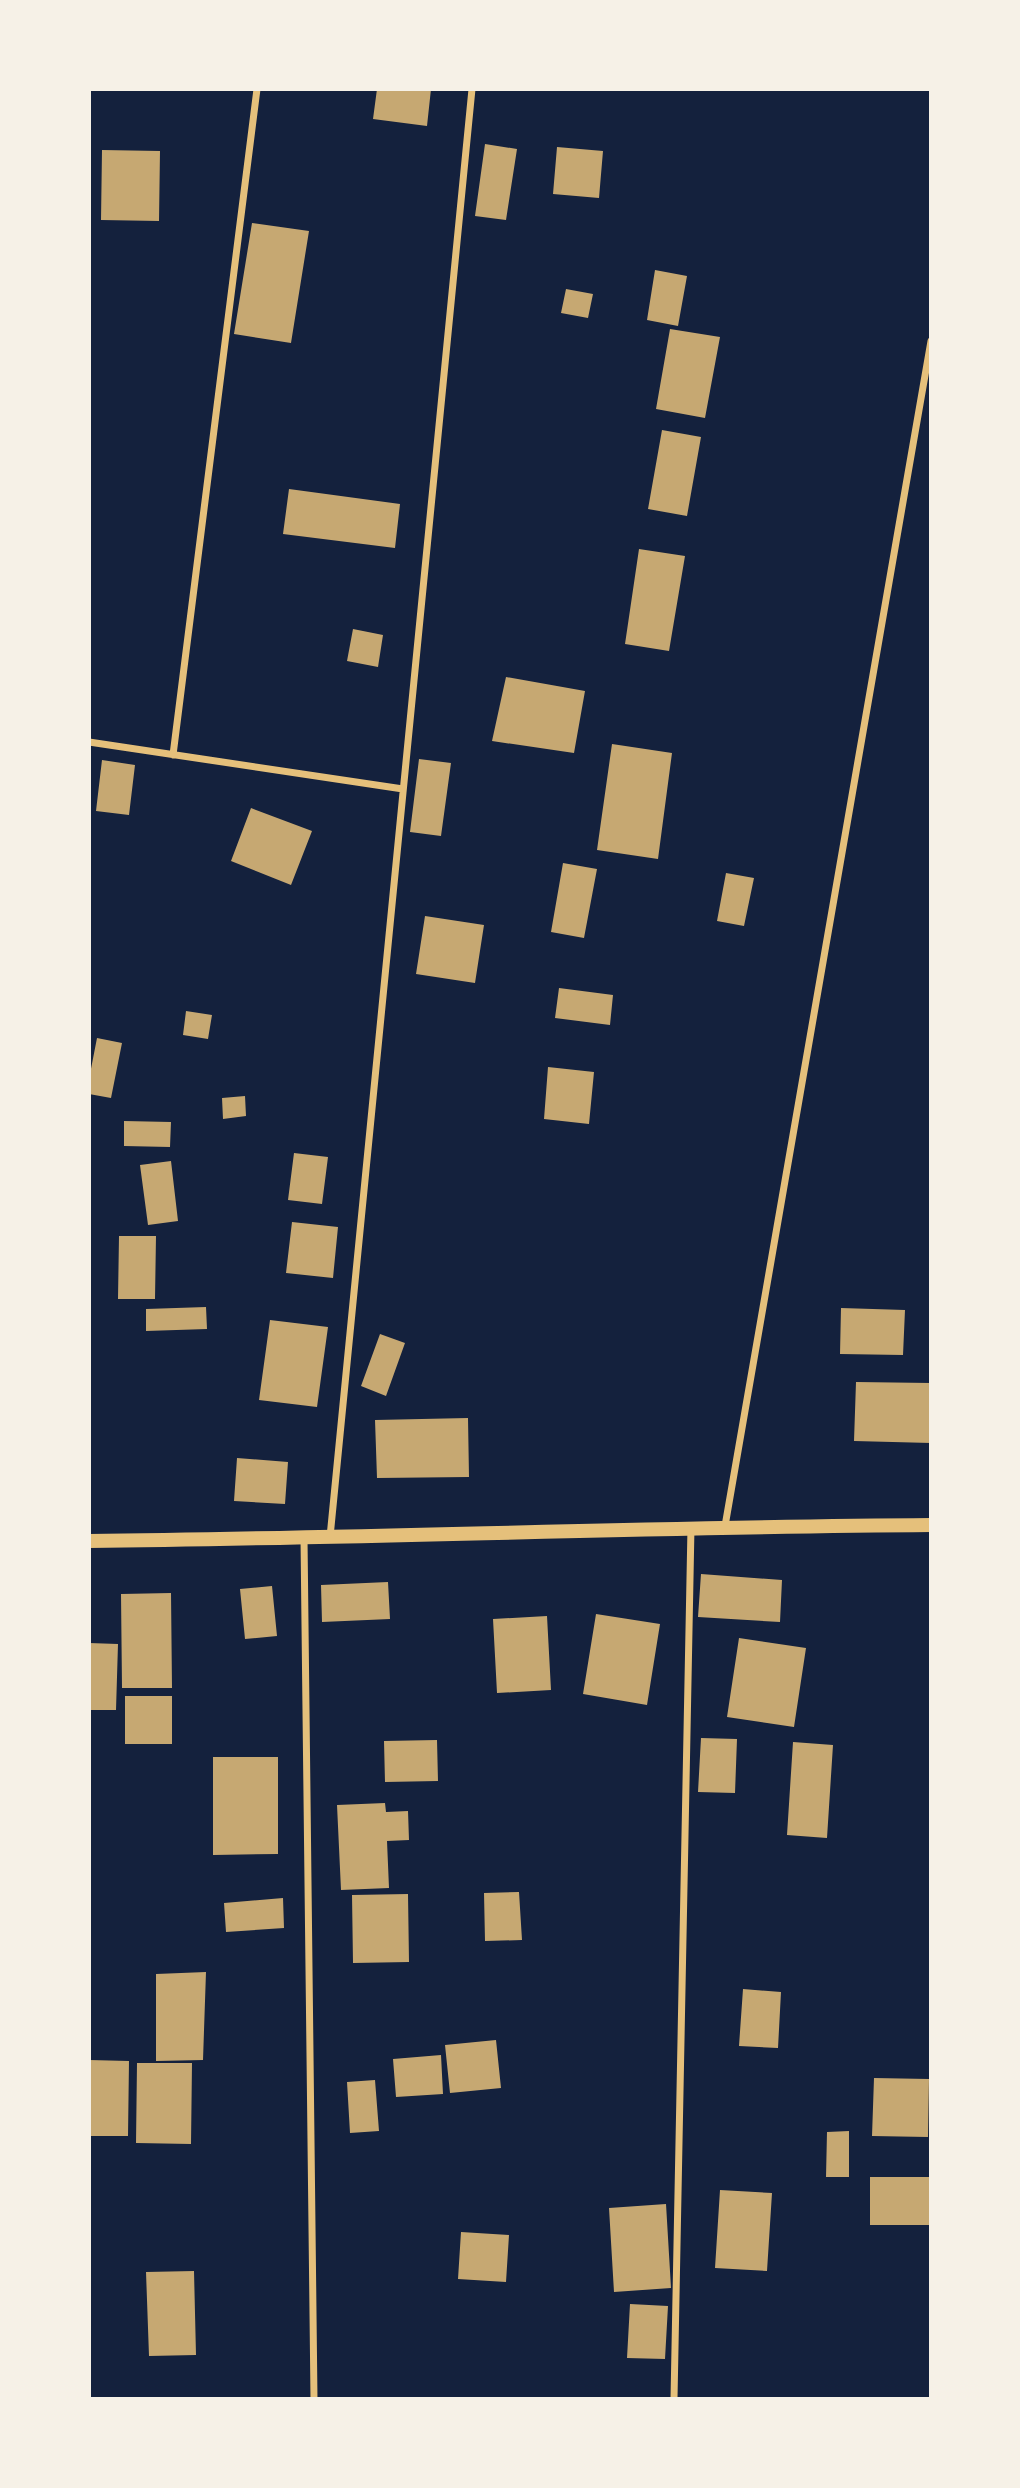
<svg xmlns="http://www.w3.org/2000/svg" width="1020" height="2488" viewBox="0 0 1020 2488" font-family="Mulish,sans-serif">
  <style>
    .building { fill: #c6a872 }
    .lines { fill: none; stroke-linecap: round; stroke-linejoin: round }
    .minor { stroke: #e5c07b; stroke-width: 7 }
    .secondary { stroke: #e5c07b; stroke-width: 14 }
  </style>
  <rect width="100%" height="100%" fill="#14213d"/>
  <path class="building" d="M377,89h54l-4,37 -54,-7z
    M485,144l32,5 -11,71 -31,-4z
    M557,147l46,4 -4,47 -46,-4z
    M102,150l58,1 -1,70 -58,-1z
    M252,223l57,8 -18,112 -57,-9z
    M655,270l32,6 -9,50 -31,-6z
    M566,289l27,5 -5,24 -27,-5z
    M670,329l50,8 -15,81 -49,-9z
    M662,430l39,7 -14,79 -39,-7z
    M289,489l111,15 -5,44 -112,-14z
    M639,549l46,7 -16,95 -44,-7z
    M353,629l30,6 -5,32 -31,-6z
    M506,677l79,14 -11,62 -82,-12z
    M612,744l60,9 -14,106 -61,-9z
    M419,759l32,4 -10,73 -31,-4z
    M102,760l33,5 -6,50 -33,-4z
    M251,808l61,23 -21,54 -60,-24z
    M563,863l34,6 -13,69 -33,-6z
    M726,873l28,5 -10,48 -27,-5z
    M425,916l59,9 -9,58 -59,-9z
    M559,988l54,7 -3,30 -55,-7z
    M186,1011l26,4 -4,24 -25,-4z
    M97,1038l25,5 -11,55 -22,-4v-15z
    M548,1067l46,5 -5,52 -45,-5z
    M245,1096l1,20 -23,3 -1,-21z
    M124,1121l47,1 -1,25 -46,-1z
    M294,1153l34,4 -6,47 -34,-4z
    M171,1161l7,60 -30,4 -8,-60z
    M292,1222l46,5 -5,51 -47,-5z
    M119,1236h37l-1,63h-37z
    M206,1307l1,22 -61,2v-22z
    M841,1308l64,2 -2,45 -63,-1z
    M270,1320l58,7 -11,80 -58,-7z
    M380,1334l25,9 -19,53 -25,-10z
    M856,1382l75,1v60l-77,-2z
    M468,1418l1,59 -92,1 -2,-58z
    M237,1458l51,4 -3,42 -51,-3z
    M701,1574l81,6 -2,42 -82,-5z
    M388,1582l2,37 -68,3 -1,-37z
    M272,1586l5,50 -32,3 -5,-50z
    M171,1593l1,95h-50l-1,-94z
    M596,1614l64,10 -13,81 -64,-11z
    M547,1616l4,74 -54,3 -4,-74z
    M739,1638l67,10 -12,79 -67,-10z
    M89,1643l29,1 -2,66h-27z
    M125,1696h47v48h-47z
    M701,1738l36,1 -2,54 -37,-1z
    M437,1740l1,41 -53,1 -1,-41z
    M793,1742l40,3 -6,93 -40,-3z
    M213,1757h65v97l-65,1z
    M385,1803l1,9 22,-1 1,29 -22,1 2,47 -48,2 -4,-85z
    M519,1892l3,48 -37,1 -1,-48z
    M408,1894l1,68 -56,1 -1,-68z
    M283,1898l1,30 -58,4 -2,-29z
    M206,1972l-3,88 -47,1v-87z
    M743,1989l38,3 -3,56 -39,-2z
    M496,2040l5,48 -51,5 -5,-48z
    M441,2055l2,39 -47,3 -3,-38z
    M89,2060l40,1 -1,75h-39z
    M137,2063h55l-1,81 -55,-1z
    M874,2078l55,1 -1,58 -56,-1z
    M375,2080l4,51 -29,2 -3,-51z
    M849,2131v46h-23l1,-45z
    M870,2177h61v48h-61z
    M720,2190l52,3 -5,78 -52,-3z
    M666,2204l5,84 -57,4 -5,-84z
    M461,2232l48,3 -3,47 -48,-3z
    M194,2271l2,84 -47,1 -3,-84z
    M630,2304l38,2 -3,53 -38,-1z"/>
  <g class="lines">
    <path class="minor" d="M89,742l314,47
      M173,755l84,-666
      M725,1526l206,-1185
      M330,1537l142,-1448
      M304,1538l10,861
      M674,2399l17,-872"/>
    <path class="secondary" d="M89,1541c281,-3 561,-14 842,-16"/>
  </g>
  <rect width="1020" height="2488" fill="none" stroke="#f6f1e7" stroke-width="182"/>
</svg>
